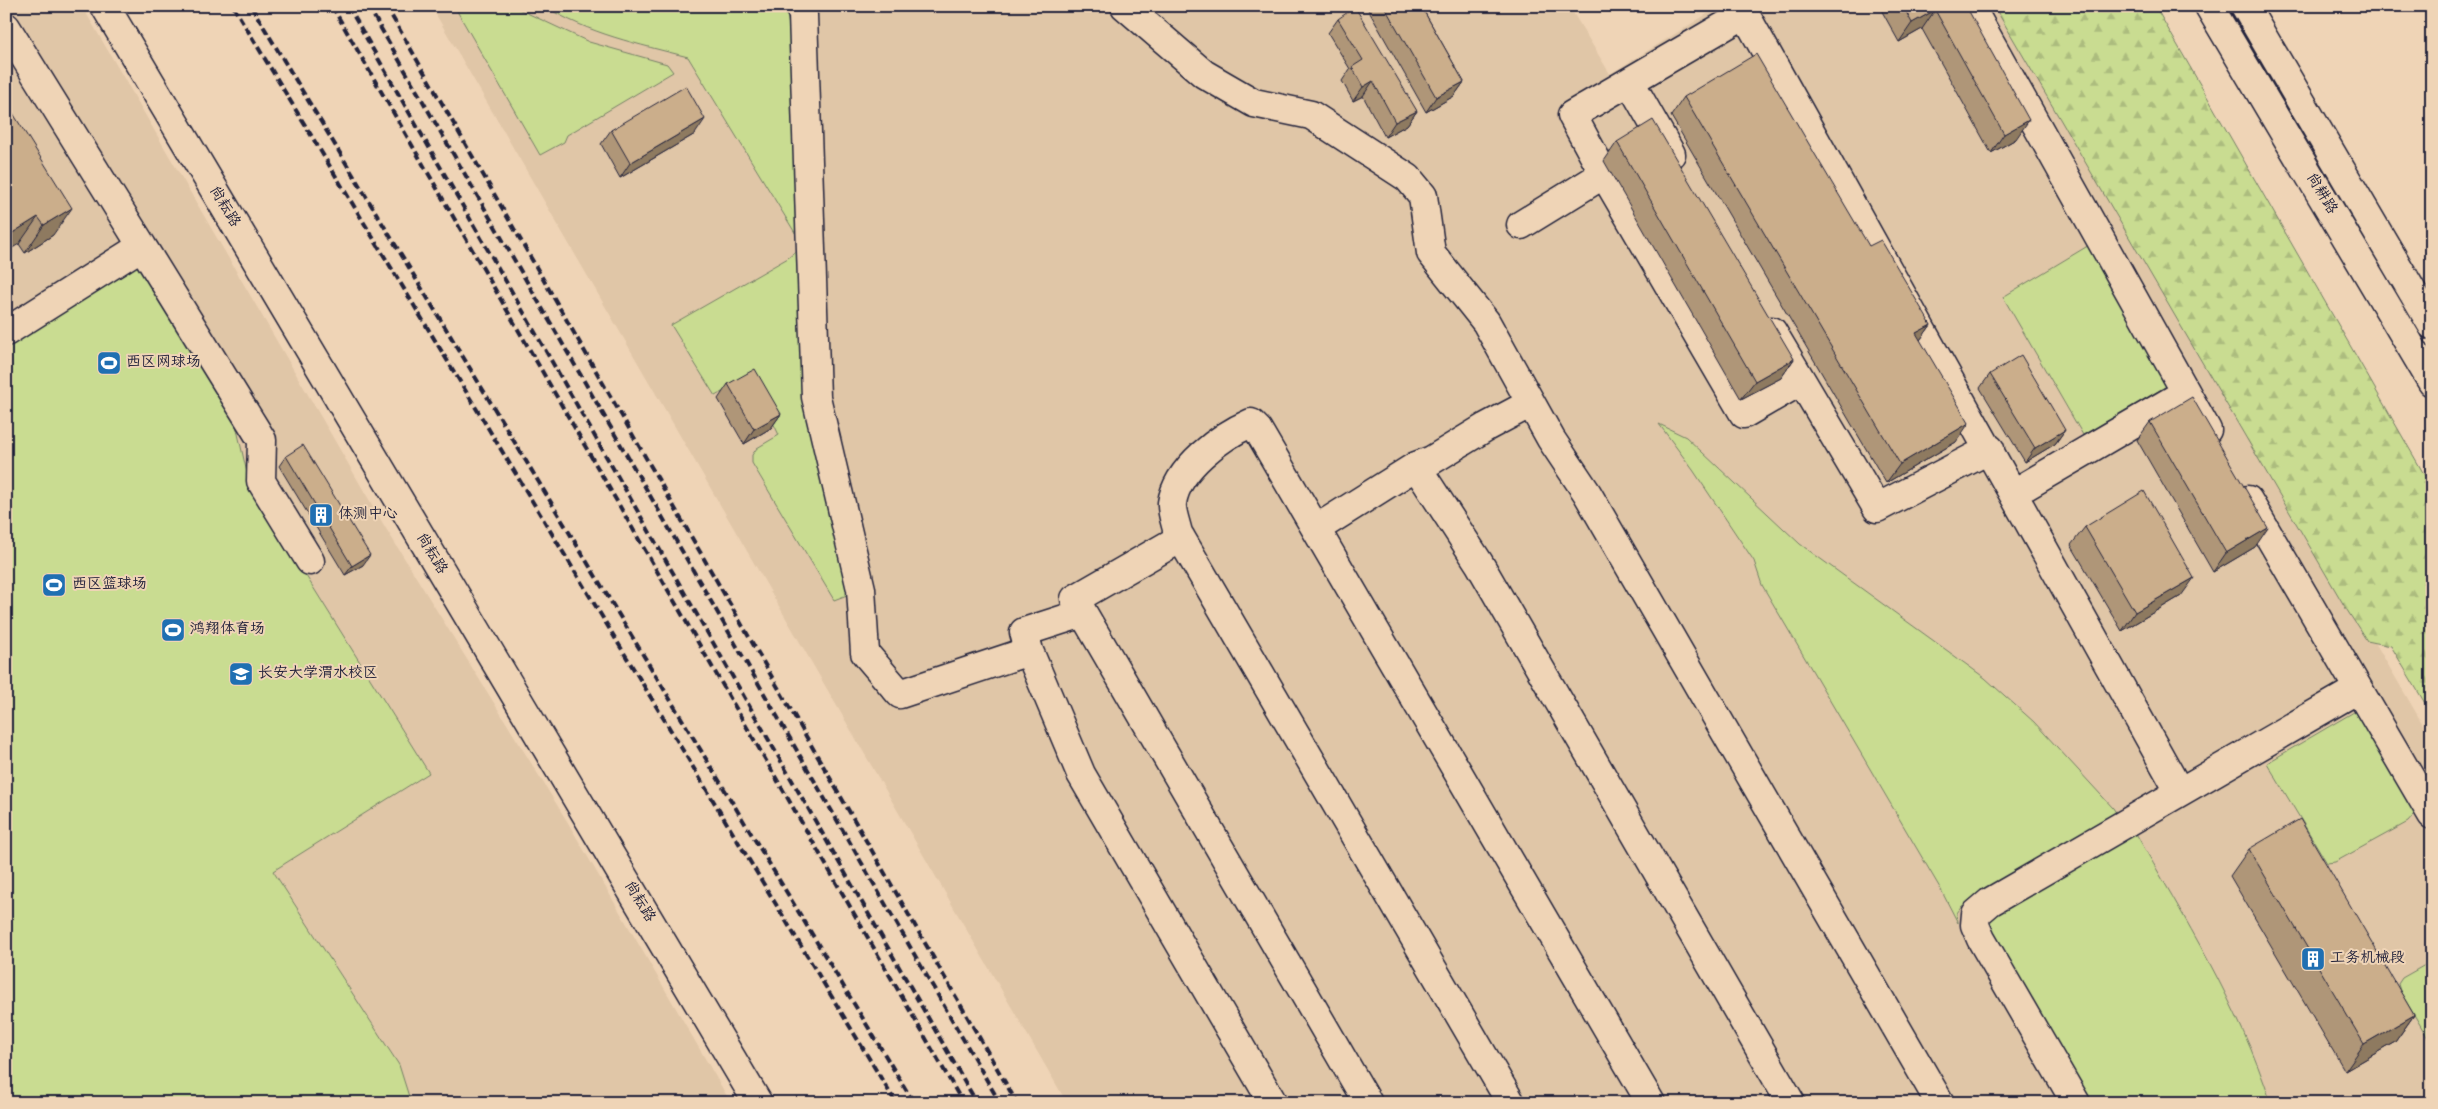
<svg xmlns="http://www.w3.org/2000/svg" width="2438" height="1109" viewBox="0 0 2438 1109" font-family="'Gochi Hand','LXGW WenKai TC',sans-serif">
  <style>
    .built { fill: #e0c6a7 }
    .green { fill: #c9dc91; stroke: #767f66 }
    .forest { fill: url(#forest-firs); stroke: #767f66 }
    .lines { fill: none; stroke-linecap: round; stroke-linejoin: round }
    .minor-casing { stroke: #22223b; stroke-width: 31 }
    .minor { stroke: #efd4b6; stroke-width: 28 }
    .rail { stroke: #22223b; stroke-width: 4; stroke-dasharray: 8 4; stroke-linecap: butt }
    .wall { fill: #af9678; stroke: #22223b }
    .shaded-wall { fill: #8e7a61; stroke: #22223b }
    .building { fill: #cbae8b; stroke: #22223b }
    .labels { text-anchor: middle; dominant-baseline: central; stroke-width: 4; stroke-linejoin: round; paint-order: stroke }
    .street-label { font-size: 15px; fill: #22223b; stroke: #efd4b6 }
    .poi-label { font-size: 15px; fill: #22223b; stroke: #efd4b6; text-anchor: start }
  </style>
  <defs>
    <pattern id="forest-firs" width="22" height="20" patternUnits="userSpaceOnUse" patternTransform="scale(1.25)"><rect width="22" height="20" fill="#c9dc91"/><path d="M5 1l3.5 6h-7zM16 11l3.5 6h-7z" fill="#acbc7e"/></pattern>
  </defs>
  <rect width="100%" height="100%" fill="#efd4b6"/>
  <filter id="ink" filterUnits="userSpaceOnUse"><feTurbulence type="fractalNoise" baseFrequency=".02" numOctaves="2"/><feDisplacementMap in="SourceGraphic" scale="10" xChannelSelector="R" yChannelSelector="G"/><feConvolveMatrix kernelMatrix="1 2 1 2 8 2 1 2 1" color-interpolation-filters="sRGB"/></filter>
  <g filter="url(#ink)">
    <path class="built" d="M6,6h76l303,521 182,294 164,282h-725z
      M431,6h1138l41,68 110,-68h283l429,734v363h-1365z"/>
    <path class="green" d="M481,6h31l77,36 78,22 6,8 -106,63 -3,7 -24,13 -83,-144z
      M544,6h242l8,55 3,175 -109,-179c-50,-13 -99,-23 -144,-51z
      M2091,244l81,139 -89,52 -80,-138z
      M798,250c1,60 4,121 14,182 10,55 30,107 35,163l-13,5 -82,-137v-8l5,-7 22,-13 -28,-59 -36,20 -44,-71 117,-67z
      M144,252l83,134 23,100 179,287 -156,98 126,194 12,38h-405v-764z
      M1659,424l27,13 114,107 185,134 49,44 79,86 4,6 -4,5 -151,87 -5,7 1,10 -18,-35 -178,-303 -8,-24 -61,-91z
      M2359,709l59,101 -10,12 -73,40 -8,1 -60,-100z
      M2134,830c51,89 105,175 137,273h-183l-99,-177 2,-8 6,-6z
      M2432,961v84l-32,-54 -2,-7 4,-6z"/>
    <path class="forest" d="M1994,6h161l277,482v227l-41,-69 -24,-5 -22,-34z"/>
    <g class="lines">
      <defs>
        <path id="minor" d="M105,6l653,1097
          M799,6l4,9 13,382 45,192 4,64 35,41 129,-43
          M1125,6l79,68 50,29 57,12 97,63 15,18 8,57 55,69 65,117 36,54 353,610
          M1970,6l237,424
          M2209,6l223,376
          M2245,6l187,319
          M6,27l136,219 -136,86
          M1630,82l41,72
          M1604,174l140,240 57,-33
          M1521,225l83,-51 -32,-59 173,-101 434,777
          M142,246l120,194 -1,41 49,80
          M1772,331l105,177 113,-59
          M1416,466l16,-6 54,-33 45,-24
          M2014,493l171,-100
          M2248,500l184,315
          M1316,529l100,-63 63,97 312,540
          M1083,613l-8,-14 106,-61
          M1273,1103l-192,-329 -52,-123 -5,-19 59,-19 285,490
          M1511,1103l-333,-570c-2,-9 -7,-22 -6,-30 5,-35 49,-67 79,-80l7,7 393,673
          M2076,1103l-95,-164 -6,-14 1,-11 14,-12c123,-71 245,-143 368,-213"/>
      </defs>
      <use href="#minor" class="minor-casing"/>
      <use href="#minor" class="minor"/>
      <path class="rail" d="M233,6l663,1097
        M251,6l663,1097
        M332,6l631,1097
        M348,6l629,1097
        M368,6l632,1097
        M386,6l631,1097"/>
    </g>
    <path class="wall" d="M1366,6h55l43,76 -10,14 -28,16z
      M1879,6h87l50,133 -25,14 -69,-124 -23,13z
      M1338,19l79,92 -10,14 -22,12 -22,-41 -10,5 -11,-20 8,-12 -22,-36z
      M1684,97l185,149 62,79 -11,15 36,102 -70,41 -215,-367z
      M6,102l47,133 -28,18 -6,-9z
      M611,130l84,4 -75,44 -19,-34z
      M1617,142l177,217 -13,19 -40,21 -137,-238z
      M1990,374l75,56 -10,14 -30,18 -45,-74z
      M728,384l53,30 -10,14 -27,16 -26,-45z
      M2150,422l105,125 -42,25 -76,-132z
      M286,456l77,109 -18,10 -66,-109z
      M2085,527l96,69 -59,35 -51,-86z
      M2249,849l165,166 -19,27 -50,29 -115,-195z"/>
    <path class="shaded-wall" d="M1935,10l-13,19 -23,13 13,-19z
      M1373,81l-10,15 -10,5 10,-14z
      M1464,82l-10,14 -28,16 10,-15z
      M1417,111l-10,14 -22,12 10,-15z
      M705,119l-10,15 -75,44 10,-15z
      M2029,120l-13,19 -25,14 13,-19z
      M72,208l-19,27 -28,18 19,-28z
      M38,217l-19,27 -13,8v-15z
      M1931,325l-13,18 -2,-10z
      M1794,359l-13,19 -40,21 14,-18z
      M781,414l-10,14 -27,16 10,-15z
      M1969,423l-13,19 -70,41 14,-19z
      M2065,430l-10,14 -30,18 10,-14z
      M2268,528l-13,19 -42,25 13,-19z
      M370,555l-7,10 -18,10 7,-9z
      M2194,578l-13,18 -59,35 13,-19z
      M2414,1015l-19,27 -50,29 19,-27z"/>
    <path class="building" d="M1384,6h37l43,76 -28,15z
      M1903,6h63l63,114 -25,14 -69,-124 -23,13z
      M1355,7l62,104 -22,11 -22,-41 -10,6 -11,-20 11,-7 -25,-41z
      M1756,54l113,192 12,-6 50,85 -15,8 53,90 -69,41 -216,-367z
      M686,86l19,33 -75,44 -19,-33z
      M6,102l66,106 -28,17 -6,-8 -32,20z
      M1653,120l141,239 -39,22 -138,-239z
      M2021,355l44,75 -30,18 -45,-74z
      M755,369l26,45 -27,15 -26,-45z
      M2192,397l76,131 -42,25 -76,-131z
      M303,445l67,110 -18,11 -66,-110z
      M2144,491l50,87 -59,34 -50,-85z
      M2300,819l114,196 -50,29 -115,-195z"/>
  </g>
  <defs>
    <symbol id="stadium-square" viewBox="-11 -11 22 22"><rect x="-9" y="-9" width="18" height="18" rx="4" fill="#1f6fb2" stroke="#efd4b6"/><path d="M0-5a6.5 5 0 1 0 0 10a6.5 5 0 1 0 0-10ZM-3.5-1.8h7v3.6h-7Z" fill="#fff"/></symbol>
    <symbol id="building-square" viewBox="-11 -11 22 22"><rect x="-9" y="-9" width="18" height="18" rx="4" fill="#1f6fb2" stroke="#efd4b6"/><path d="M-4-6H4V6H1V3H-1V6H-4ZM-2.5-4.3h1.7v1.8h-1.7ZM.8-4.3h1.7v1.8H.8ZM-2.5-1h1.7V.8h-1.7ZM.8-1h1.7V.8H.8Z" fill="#fff"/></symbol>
    <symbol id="university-square" viewBox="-11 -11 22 22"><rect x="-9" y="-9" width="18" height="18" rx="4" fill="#1f6fb2" stroke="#efd4b6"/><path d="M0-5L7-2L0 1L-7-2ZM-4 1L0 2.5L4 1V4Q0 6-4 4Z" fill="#fff"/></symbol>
  </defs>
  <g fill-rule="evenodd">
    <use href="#stadium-square" x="95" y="349" width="28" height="28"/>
    <use href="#building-square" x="307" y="501" width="28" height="28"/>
    <use href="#stadium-square" x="40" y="571" width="28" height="28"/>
    <use href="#stadium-square" x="159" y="616" width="28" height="28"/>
    <use href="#university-square" x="227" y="660" width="28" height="28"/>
    <use href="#building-square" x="2299" y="945" width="28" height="28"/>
  </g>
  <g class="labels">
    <g class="street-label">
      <text transform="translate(2321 194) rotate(59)">尚耕路</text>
      <text transform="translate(224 207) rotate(59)">尚耘路</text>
      <text transform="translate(431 554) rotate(59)">尚耘路</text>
      <text transform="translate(639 902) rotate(59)">尚耘路</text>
    </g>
    <g class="poi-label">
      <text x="126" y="363">西区网球场</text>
      <text x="338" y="515">体测中心</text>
      <text x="72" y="585">西区篮球场</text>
      <text x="190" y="630">鸿翔体育场</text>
      <text x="258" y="674">长安大学渭水校区</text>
      <text x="2330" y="959">工务机械段</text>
    </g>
  </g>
  <rect width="2438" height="1109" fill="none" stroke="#efd4b6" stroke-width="25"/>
  <rect x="12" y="12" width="2413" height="1084" fill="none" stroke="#22223b" stroke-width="2" filter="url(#ink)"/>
</svg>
